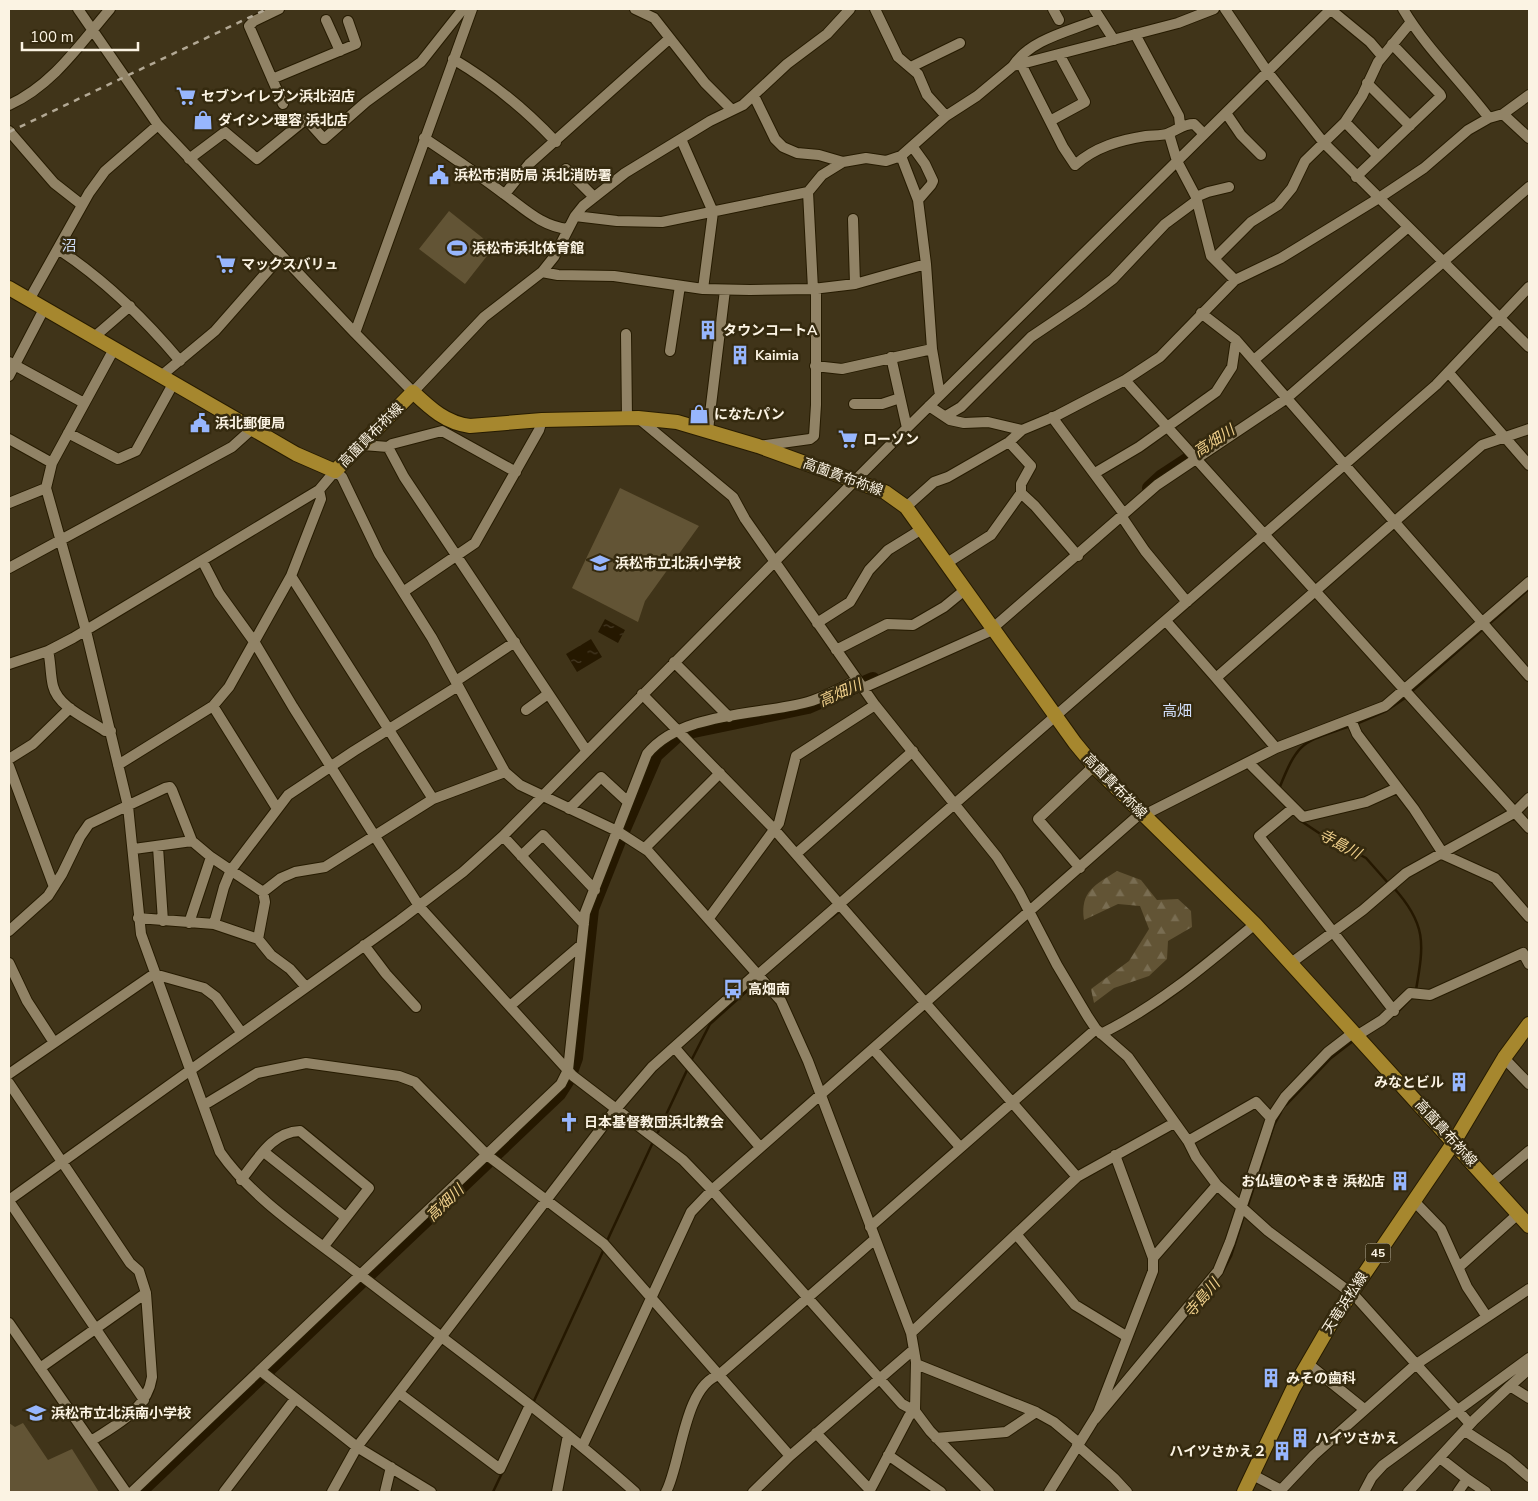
<svg xmlns="http://www.w3.org/2000/svg" width="1538" height="1501" viewBox="0 0 1538 1501" font-family="'Nunito Sans','Noto Sans JP',sans-serif">
  <style>
    .green { fill: #625435 }
    .forest { fill: url(#forest-firs) }
    .water { fill: url(#water-ripples) }
    .lines { fill: none; stroke-linecap: round; stroke-linejoin: round }
    .stream { stroke: #251800; stroke-width: 2.5 }
    .river { stroke: #251800; stroke-width: 14 }
    .minor-casing { stroke: #261b01; stroke-width: 12 }
    .major-casing { stroke: #261b01; stroke-width: 16 }
    .minor { stroke: #918366; stroke-width: 10 }
    .major { stroke: #a6872e; stroke-width: 14 }
    .rail { stroke: #b2a894; stroke-width: 2.5; stroke-dasharray: 6 6; stroke-linecap: butt }
    .labels { text-anchor: middle; dominant-baseline: central; stroke-width: 5; stroke-linejoin: round; paint-order: stroke }
    .shield { fill: #352a0f; stroke: #c0b7a3; stroke-width: 1 }
    .shield-label { font-size: 12px; font-weight: bold; fill: #fbf3e3 }
    .poi-label { font-size: 14px; font-weight: bold; fill: #fbf3e3; stroke: #352a0f; text-anchor: start }
    .street-label { font-size: 14px; fill: #fbf3e3; stroke: #352a0f }
    .neighbourhood-label { font-size: 15px; fill: #d2dffa; stroke: #352a0f }
    .water-label { font-size: 15px; font-style: italic; fill: #f0d08c; stroke: #352a0f }
  </style>
  <defs>
    <pattern id="forest-firs" width="22" height="20" patternUnits="userSpaceOnUse" patternTransform="scale(1.25)"><rect width="22" height="20" fill="#625435"/><path d="M5 1l3.5 6h-7zM16 11l3.5 6h-7z" fill="#796d52"/></pattern>
    <pattern id="water-ripples" width="26" height="14" patternUnits="userSpaceOnUse" patternTransform="scale(1.25)"><rect width="26" height="14" fill="#251800"/><path d="M2 4q2-2 4 0t4 0M15 11q2-2 4 0t4 0" fill="none" stroke="#463a25"/></pattern>
  </defs>
  <rect width="100%" height="100%" fill="#403419"/>
  <path class="green" d="M449,211l45,36 -29,37 -46,-35z
    M620,488l79,38 -54,75 -7,21 -66,-34z
    M9,1423l6,4 8,-4 25,37 24,-11 27,43h-90z"/>
  <path class="forest" d="M1117,871l24,9 16,20 21,-1 13,12 1,16 -24,14 -1,18 -18,17 -35,12 -20,15 -3,-14 38,-28 20,-32 -9,-23 -22,-2 -34,16c-4,-29 11,-35 33,-49z"/>
  <path class="water" d="M605,619l20,11 -7,13 -20,-11z
    M591,639l11,18 -25,15 -11,-18z"/>
  <g class="lines">
    <path class="stream" d="M1489,624l40,-35
      M1411,692l72,-63
      M1356,724l30,-13 19,-13
      M1279,789c20,-50 23,-46 71,-63
      M1278,796l10,13
      M1301,821l21,14 44,23 23,26
      M1393,887c34,37 31,57 23,103
      M831,918l9,-7
      M1397,1013l15,-16
      M691,1061l19,-37 49,-44
      M1286,1105l45,-47 22,-17
      M658,1132l30,-64
      M1248,1205l26,-80 7,-13
      M607,1241l46,-99
      M1221,1275l10,-19 13,-41
      M533,1403l71,-154
      M1106,1413l112,-134
      M493,1492l9,-19"/>
    <path class="river" d="M1149,488l13,-12 32,-21
      M689,732l119,-25 65,-28
      M624,829l32,-74 21,-19
      M140,1492l419,-398 9,-14 8,-22 16,-149 27,-68"/>
    <defs>
      <path id="minor" d="M78,9l80,116 197,208
        M279,9l-25,12 -5,5 34,78
        M472,9l-117,324 58,59 71,-75 58,-45 12,-15 21,-41 42,5 45,1 146,-30 14,-17 21,-13 23,-4 20,3 15,-5
        M635,9l19,9 51,65 27,27
        M875,9l23,48 20,17 9,21 19,21
        M1053,9l6,11
        M1094,9l20,31
        M1225,9l42,62 57,72 205,204
        M1330,9l40,33 12,14
        M1403,9c23,39 58,72 86,109
        M326,20l14,31
        M1135,34l44,82 1,9
        M453,59c39,23 72,50 103,83
        M1021,64l42,83 12,18c20,-18 45,-25 71,-29 7,-1 17,0 23,-3 10,-4 14,-9 25,-9l10,10
        M1013,66c17,-27 58,-35 86,-47
        M911,67l49,-24
        M272,79l84,-35 -8,-23
        M1367,83l43,43
        M754,96l21,43 8,8 14,6 22,2 24,7
        M9,105c44,-20 71,-61 101,-96
        M1226,113l15,22 20,20
        M1503,114l26,24
        M1050,121l35,-19 -26,-48
        M1345,122l33,34
        M9,131l45,52 28,22
        M1169,134l8,27 19,36 15,59 24,24
        M424,138c27,18 54,36 80,56 21,15 37,32 64,35
        M681,139l32,73 -10,77
        M912,146l13,18 8,17 -2,4 -13,15
        M189,159l36,-27 32,27 49,-40 18,20 42,-37 55,-40 42,-53
        M566,169l28,28
        M1356,177l85,-81 -1,-2 -48,-50
        M808,192l5,97
        M505,194l24,-30 140,-125
        M1196,197l12,-5 21,-5
        M575,216l8,-10 42,-33 85,-52 33,-16 44,-41 40,-30 23,-25
        M853,219l2,65
        M58,249c47,31 86,69 122,112
        M1214,259l37,-37 27,-17 14,-17 13,-27 40,-39 17,-26 16,-34 33,-40
        M542,272l16,3 56,1 89,13 47,1 63,-1 42,-5 71,-20
        M29,300l60,-107 16,-22 53,-46
        M1201,313l35,27 293,336
        M626,334l1,84
        M93,338l37,-32
        M114,349l-62,114 -6,25 40,143 42,175 13,128 79,218c32,46 86,81 130,115 95,74 195,145 285,225
        M670,351l10,-65
        M891,357l16,71
        M1254,360l153,-132
        M9,362l75,41
        M815,366l27,3 90,-20
        M1449,373l80,92
        M9,376l35,-67
        M161,376l54,-45 66,-75
        M1125,380l404,448
        M940,395l-8,-46 -6,-85 -8,-64 -17,-44 45,-40 31,-20 36,-30 165,-43 36,-14
        M854,404h28l18,-6
        M929,406l21,14 14,3 24,-1 34,8
        M946,416l15,-9 70,-70 52,-35 30,-23 52,-55 31,-23
        M1052,417l72,97
        M638,418l95,79 12,22 130,186 122,152 22,35 38,73 31,52 8,12 32,28 60,84 8,16 21,28 51,46 87,65 115,128
        M708,430l17,-140
        M68,433l50,26 18,-8 37,-67
        M9,439l43,24
        M1009,442l22,24 -10,18v9
        M363,445l25,2 4,-3 50,-13 74,41
        M759,446l51,-7 4,-3 2,-31v-117
        M388,447l16,30 182,273
        M1095,473l44,-26 77,-55 16,-25 4,-27
        M9,503l37,-15
        M906,507l28,-25 14,-5 61,-35 13,-12 36,-15 67,-35 35,-23 75,-77 46,-22 98,-60 45,-30 44,-38 21,-12 14,-4 26,-19
        M1122,517l23,34 42,51
        M203,562l16,31 36,50 38,64 126,199 154,170 110,84 29,30 190,214 13,7 -6,5 -40,76
        M947,563l44,-28 30,-42 14,13 43,50
        M9,568l223,-121 20,-18
        M291,576l142,223
        M403,592l72,-49 64,-113 3,-10
        M1166,621l50,57
        M817,623l33,-21 19,-32 19,-20 34,-21
        M994,627l163,-142 130,-87 242,-211
        M836,650l51,-26 26,1 31,-18 22,-18
        M48,651c3,11 2,23 5,35 5,21 35,33 52,45h6
        M674,662l55,55
        M9,664l39,-13 25,-13 246,-148 16,-19 7,6 37,77 53,84 73,134 15,13 97,46 31,20 133,150 27,60 103,272 5,29 -1,49 15,20 59,61
        M456,681l59,-39
        M863,688l132,-59
        M642,694l132,135 303,348
        M213,706l63,101
        M526,710l22,-16
        M1351,720l6,14 57,75 30,46 51,23 34,39
        M1276,748l-60,-70 266,-233 47,-16
        M9,759l24,-15 37,-36
        M1249,763l54,54 63,-15 31,-14
        M118,765l95,-59 16,-19 62,-111 30,-77 -2,-9
        M9,766l45,121
        M1293,808l-34,28 135,175
        M569,809l32,-32 27,25
        M503,836l81,88
        M158,847l5,74
        M645,848l75,-75
        M134,849l58,-8
        M796,854l117,-103
        M521,856l22,-21 52,55
        M1080,868l-42,-49 56,-53
        M138,918l76,6 44,15 13,16 19,14 16,18
        M709,918l70,-95 17,-67 79,-51
        M189,923l22,-66
        M214,924l10,-37 7,-17 57,-75 66,-44 104,-65
        M9,931l39,-35 14,-22 18,-37 9,-13 76,-36 5,-1 2,3 20,51 19,16 52,35 18,-14 14,-6 30,-5 108,-68 72,-27
        M258,939l7,-37 -2,-10
        M364,945l22,29 30,33
        M9,963l18,38 26,40
        M1291,963l72,-53 43,-37 108,-60 15,-15
        M759,974l677,-589 93,-98
        M510,1006l71,-61
        M1101,1034c58,-29 105,-69 154,-110
        M1358,1035l24,-15 28,-27 20,2 93,-42 6,11
        M675,1048l85,99
        M873,1049l87,98
        M1504,1058l25,26
        M9,1074l145,-100 50,14 12,9 25,35
        M9,1083l121,180 9,8 7,22 6,84c-5,33 -35,47 -61,64
        M204,1105l53,-32 49,-10 93,13 16,6 72,73 117,89 186,212
        M1188,1141l68,-39 15,16
        M264,1152l79,63 1,4
        M241,1180c17,-21 31,-48 59,-49l69,57 -45,58
        M1491,1183l38,-32
        M9,1200l391,-280 63,-48 40,-36 404,-408 424,-419
        M9,1201l135,199
        M1414,1201l27,28 26,58 20,30
        M870,1227l226,-198
        M1016,1234l59,71 51,31
        M1153,1258l64,-73
        M1459,1267l59,-53
        M9,1323l117,169
        M911,1333l166,-156 97,-54
        M1307,1363l57,46
        M916,1364l120,48
        M40,1368l106,-75
        M1529,1369l-19,17 19,12
        M261,1371l96,76 74,45
        M399,1393l101,76 30,-64
        M1095,1419l123,-148 12,-29 41,-124 14,-21 43,-45 26,-20
        M1465,1431l43,28 21,18
        M816,1433l54,57
        M936,1438l70,-6 30,-20 18,10 25,21
        M583,1445l108,-233 21,-22 429,-377 9,-1 126,-64 109,-42 144,-124
        M1077,1445l37,33 13,14
        M888,1455l53,37
        M1440,1458l27,21 -9,13
        M1253,1475l28,15 33,-35 101,-90 114,-76
        M1467,1479l19,13
        M132,1492l429,-408 7,-14 17,-157 62,-159c35,-43 111,-38 161,-52 17,-5 34,-14 49,-22
        M224,1492l71,-93
        M332,1492l25,-45 259,-338 36,-42 105,-94
        M385,1492l6,-25
        M557,1492l11,-57
        M666,1492c15,-28 18,-106 53,-117l156,-136
        M753,1492l37,-36 123,-106
        M1049,1492l49,-79 55,-142v-13l-38,-103
        M1364,1492l8,-15 11,-12 146,-107
        M1408,1492l66,-72 36,-34"/>
      <path id="major" d="M9,288l287,166 39,17 78,-79c18,17 33,31 57,34l72,-6 96,-2 39,4 81,24 127,46 21,15 169,236 19,23 161,158 274,302
        M1244,1492l49,-103 40,-69 121,-178 50,-84 25,-34"/>
    </defs>
    <use href="#minor" class="minor-casing"/>
    <use href="#major" class="major-casing"/>
    <use href="#minor" class="minor"/>
    <use href="#major" class="major"/>
    <path class="rail" d="M9,132l258,-123"/>
  </g>
  <defs>
    <symbol id="supermarket-bare" viewBox="-9 -9 18 18"><path d="M-6-5.5h2.5l.6 2H6L4.5 2H-2.5L-4.4-4H-6ZM-1.5 3.2a1.3 1.3 0 1 0 .1 0ZM3 3.2a1.3 1.3 0 1 0 .1 0Z" fill="#97b6fd" stroke="#352a0f" stroke-width="2.5" paint-order="stroke"/></symbol>
    <symbol id="shop-bare" viewBox="-9 -9 18 18"><path d="M-5-2.5h2.3a2.7 3.5 0 0 1 5.4 0H5L5.5 6h-11ZM-1.5-2.5h3a1.5 2.3 0 0 0-3 0Z" fill="#97b6fd" stroke="#352a0f" stroke-width="2.5" paint-order="stroke"/></symbol>
    <symbol id="civic-bare" viewBox="-9 -9 18 18"><path d="M-.6-6.5H3V-4.5H.6V-3L4-1V1h2V6H-6V1h2V-1L-.6-3ZM-1.2 2.5V6h2.4V2.5Z" fill="#97b6fd" stroke="#352a0f" stroke-width="2.5" paint-order="stroke"/></symbol>
    <symbol id="stadium-bare" viewBox="-9 -9 18 18"><path d="M0-5a6.5 5 0 1 0 0 10a6.5 5 0 1 0 0-10ZM-3.5-1.8h7v3.6h-7Z" fill="#97b6fd" stroke="#352a0f" stroke-width="2.5" paint-order="stroke"/></symbol>
    <symbol id="building-bare" viewBox="-9 -9 18 18"><path d="M-4-6H4V6H1V3H-1V6H-4ZM-2.5-4.3h1.7v1.8h-1.7ZM.8-4.3h1.7v1.8H.8ZM-2.5-1h1.7V.8h-1.7ZM.8-1h1.7V.8H.8Z" fill="#97b6fd" stroke="#352a0f" stroke-width="2.5" paint-order="stroke"/></symbol>
    <symbol id="school-bare" viewBox="-9 -9 18 18"><path d="M0-5L7-2L0 1L-7-2ZM-4 1L0 2.5L4 1V4Q0 6-4 4Z" fill="#97b6fd" stroke="#352a0f" stroke-width="2.5" paint-order="stroke"/></symbol>
    <symbol id="bus-bare" viewBox="-9 -9 18 18"><path d="M-5-6H5V4H4V6H2V4H-2V6H-4V4H-5ZM-3.5-4V0h7V-4ZM-3.5 1.2v1.5H-2V1.2ZM2 1.2v1.5H3.5V1.2Z" fill="#97b6fd" stroke="#352a0f" stroke-width="2.5" paint-order="stroke"/></symbol>
    <symbol id="church-bare" viewBox="-9 -9 18 18"><path d="M-1.2-6h2.4v3.5h3.3v2.4h-3.3V6h-2.4V-.1h-3.3v-2.4h3.3Z" fill="#97b6fd" stroke="#352a0f" stroke-width="2.5" paint-order="stroke"/></symbol>
  </defs>
  <g fill-rule="evenodd">
    <use href="#supermarket-bare" x="172" y="82" width="28" height="28"/>
    <use href="#shop-bare" x="189" y="106" width="28" height="28"/>
    <use href="#civic-bare" x="425" y="161" width="28" height="28"/>
    <use href="#stadium-bare" x="443" y="234" width="28" height="28"/>
    <use href="#supermarket-bare" x="212" y="250" width="28" height="28"/>
    <use href="#building-bare" x="694" y="316" width="28" height="28"/>
    <use href="#building-bare" x="726" y="341" width="28" height="28"/>
    <use href="#shop-bare" x="685" y="400" width="28" height="28"/>
    <use href="#civic-bare" x="186" y="409" width="28" height="28"/>
    <use href="#supermarket-bare" x="834" y="425" width="28" height="28"/>
    <use href="#school-bare" x="586" y="549" width="28" height="28"/>
    <use href="#bus-bare" x="719" y="975" width="28" height="28"/>
    <use href="#building-bare" x="1445" y="1068" width="28" height="28"/>
    <use href="#church-bare" x="555" y="1108" width="28" height="28"/>
    <use href="#building-bare" x="1386" y="1167" width="28" height="28"/>
    <use href="#building-bare" x="1257" y="1364" width="28" height="28"/>
    <use href="#school-bare" x="22" y="1399" width="28" height="28"/>
    <use href="#building-bare" x="1286" y="1424" width="28" height="28"/>
    <use href="#building-bare" x="1268" y="1437" width="28" height="28"/>
  </g>
  <g class="labels">
    <rect class="shield" x="1365.5" y="1243.5" width="25" height="19" rx="4"/>
    <g class="shield-label">
      <text x="1378" y="1253">45</text>
    </g>
    <g class="poi-label">
      <text x="201" y="96">セブンイレブン浜北沼店</text>
      <text x="218" y="120">ダイシン理容 浜北店</text>
      <text x="454" y="175">浜松市消防局 浜北消防署</text>
      <text x="472" y="248">浜松市浜北体育館</text>
      <text x="241" y="264">マックスバリュ</text>
      <text x="723" y="330">タウンコートA</text>
      <text x="755" y="355">Kaimia</text>
      <text x="714" y="414">になたパン</text>
      <text x="215" y="423">浜北郵便局</text>
      <text x="863" y="439">ローソン</text>
      <text x="615" y="563">浜松市立北浜小学校</text>
      <text x="748" y="989">高畑南</text>
      <text x="1444" y="1082" text-anchor="end">みなとビル</text>
      <text x="584" y="1122">日本基督教団浜北教会</text>
      <text x="1385" y="1181" text-anchor="end">お仏壇のやまき 浜松店</text>
      <text x="1286" y="1378">みその歯科</text>
      <text x="51" y="1413">浜松市立北浜南小学校</text>
      <text x="1315" y="1438">ハイツさかえ</text>
      <text x="1267" y="1451" text-anchor="end">ハイツさかえ２</text>
    </g>
    <g class="street-label">
      <text transform="translate(371 435) rotate(-45)">高薗貴布祢線</text>
      <text transform="translate(843 477) rotate(20)">高薗貴布祢線</text>
      <text transform="translate(1115 786) rotate(46)">高薗貴布祢線</text>
      <text transform="translate(1446 1133) rotate(48)">高薗貴布祢線</text>
      <text transform="translate(1345 1303) rotate(-57)">天竜浜松線</text>
    </g>
    <g class="neighbourhood-label">
      <text x="69" y="246">沼</text>
      <text x="1177" y="711">高畑</text>
    </g>
    <g class="water-label">
      <text transform="translate(1214 441) rotate(-33)">高畑川</text>
      <text transform="translate(840 693) rotate(-24)">高畑川</text>
      <text transform="translate(1340 844) rotate(28)">寺島川</text>
      <text transform="translate(445 1203) rotate(-44)">高畑川</text>
      <text transform="translate(1202 1298) rotate(-50)">寺島川</text>
    </g>
  </g>
  <rect width="1538" height="1501" fill="none" stroke="#fbf3e3" stroke-width="20"/>
  <path d="M22 42v8h116v-8" fill="none" stroke="#fbf3e3" stroke-width="2.5"/>
  <text x="30" y="42" font-size="15" fill="#fbf3e3" stroke="#352a0f" stroke-width="4" paint-order="stroke">100 m</text>
</svg>
